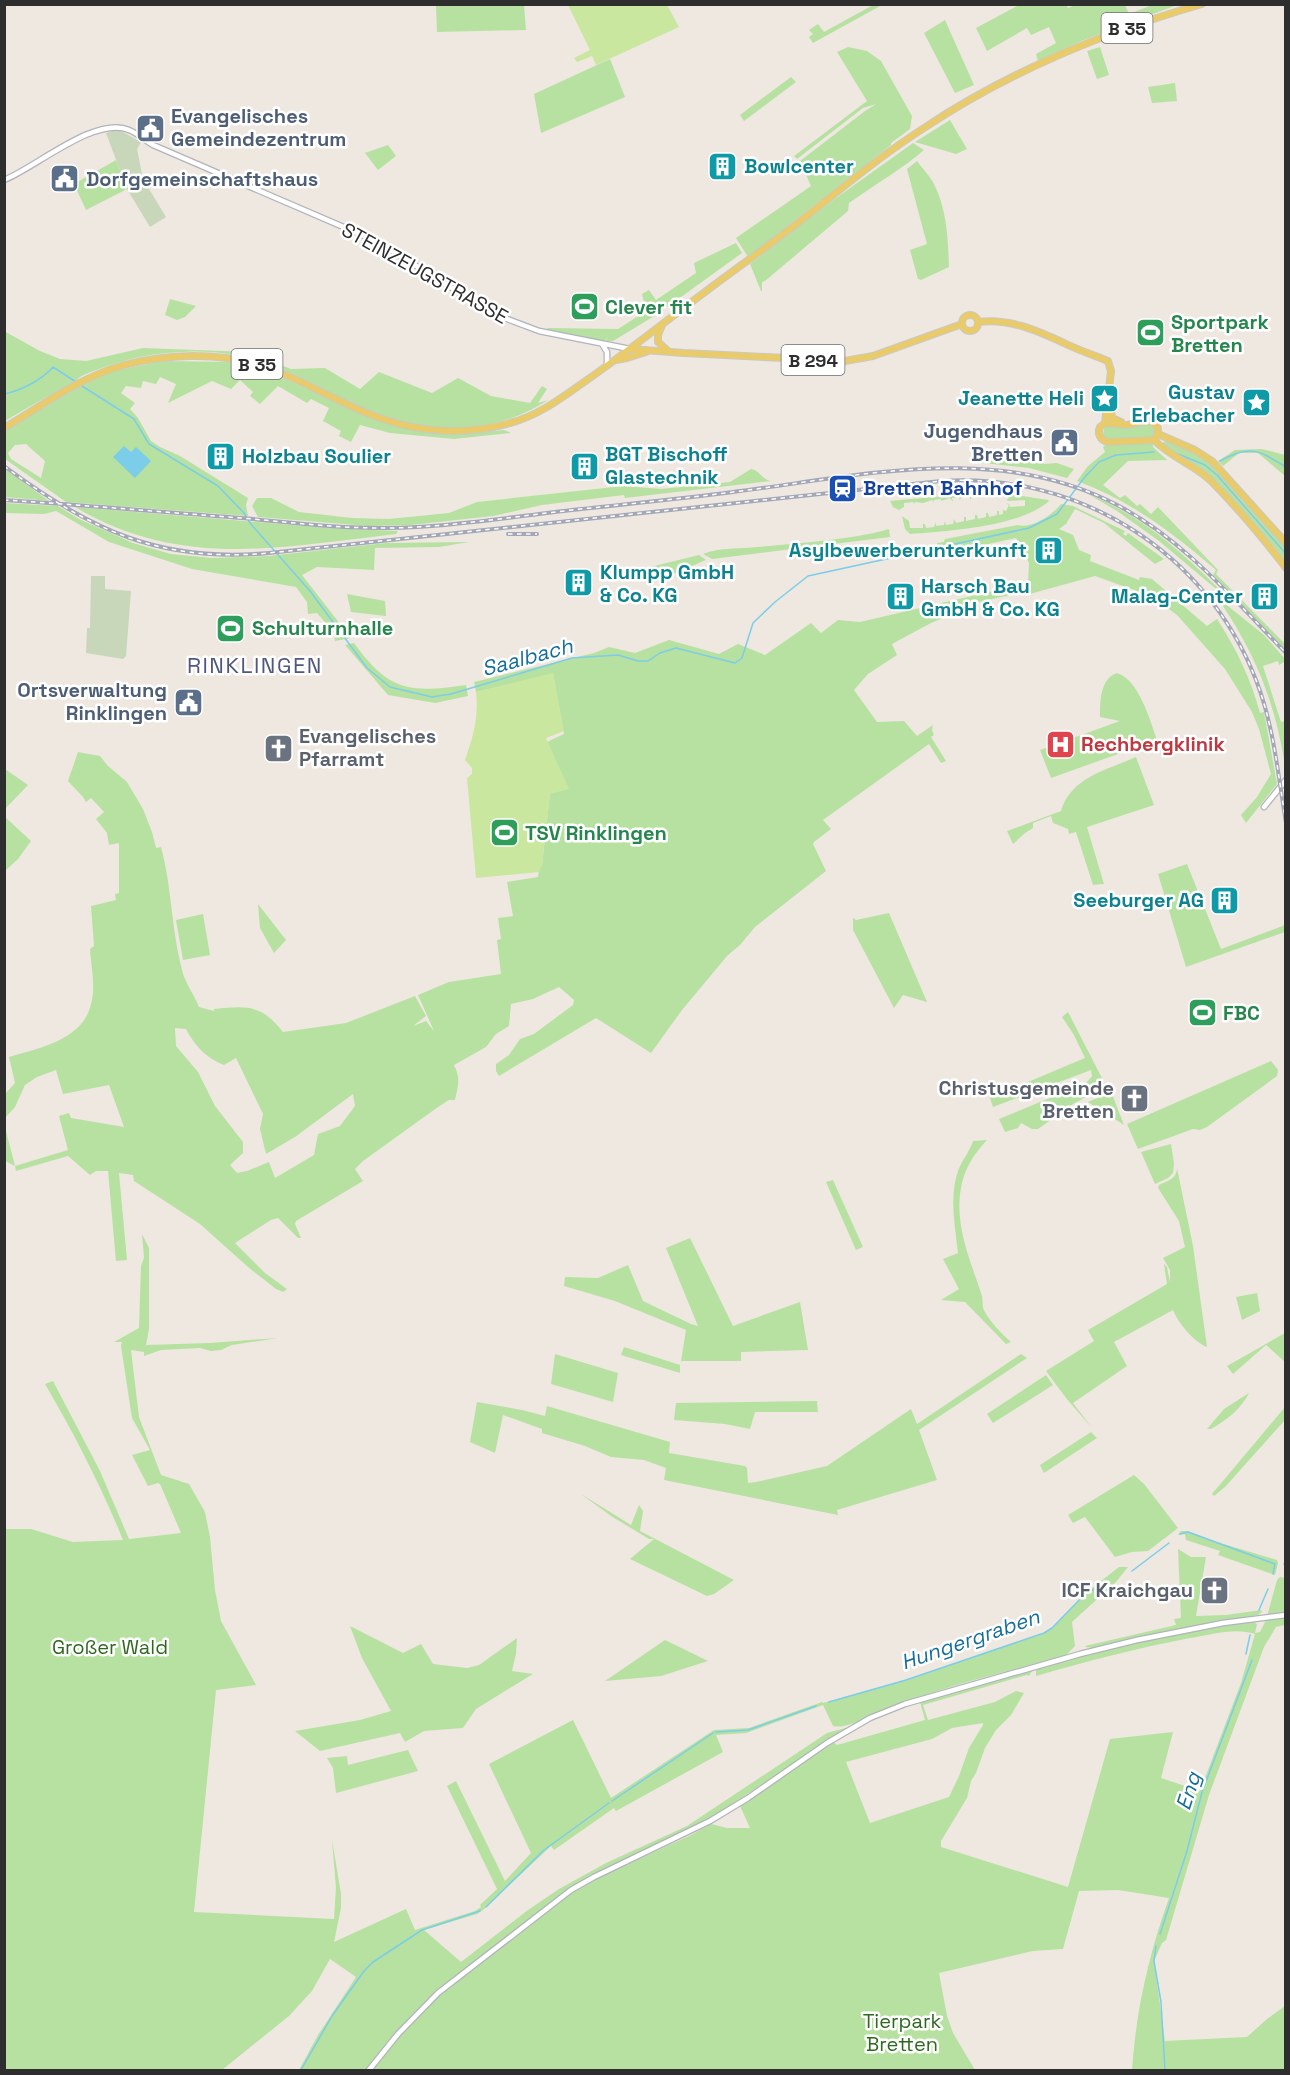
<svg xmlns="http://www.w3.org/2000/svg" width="1290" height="2075" viewBox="0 0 1290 2075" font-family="'Space Grotesk',sans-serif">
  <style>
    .green { fill: #b7e1a1; fill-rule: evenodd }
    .cemetery { fill: #c8d7b9 }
    .pitch { fill: #c9e79e }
    .water { fill: #7bcde9 }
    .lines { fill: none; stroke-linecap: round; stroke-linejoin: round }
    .stream { stroke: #7bcde9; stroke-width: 1.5 }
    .tertiary-casing { stroke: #b2b3bd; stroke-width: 7 }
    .primary-casing { stroke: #c9c9c9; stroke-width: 8 }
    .tertiary { stroke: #fff; stroke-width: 4.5 }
    .primary { stroke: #eacb6a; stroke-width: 6 }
    .rail-casing { stroke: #a4a7b7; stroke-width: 4 }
    .rail { stroke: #fff; stroke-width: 1.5; stroke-dasharray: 4.5; stroke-linecap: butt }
    .labels { text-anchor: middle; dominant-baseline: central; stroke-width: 5; stroke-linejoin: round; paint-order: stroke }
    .shield { fill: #fff; stroke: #6d6d6d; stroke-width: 1.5 }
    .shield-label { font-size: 18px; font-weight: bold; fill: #2e2e2e }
    .service-label { font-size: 20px; font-weight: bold; fill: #4e5e75; stroke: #fff; text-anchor: start }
    .culture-label { font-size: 20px; font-weight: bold; fill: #0d838f; stroke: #fff; text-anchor: start }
    .street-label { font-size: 20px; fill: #2e2e2e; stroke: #fff }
    .leisure-label { font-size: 20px; font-weight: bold; fill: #27864d; stroke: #fff; text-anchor: start }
    .transit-label { font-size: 20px; font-weight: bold; fill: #164399; stroke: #fff; text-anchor: start }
    .worship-label { font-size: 20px; font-weight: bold; fill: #5b616d; stroke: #fff; text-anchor: end }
    .health-label { font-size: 20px; font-weight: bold; fill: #be3a42; stroke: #fff; text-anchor: start }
    .park-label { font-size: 20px; fill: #2f691f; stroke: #fff }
    .water-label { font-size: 21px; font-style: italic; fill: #156d9a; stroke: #fff }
    .quarter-label { font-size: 22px; letter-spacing: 1.5px; fill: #50587d; stroke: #fff }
  </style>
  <rect width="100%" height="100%" fill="#eee8e1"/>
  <path class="green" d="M1021,4l45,1 2,3 7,-3h50l4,9 23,-9h25l-93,35 -46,21 -2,-7 20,-11 -7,-16 -18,8 -4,-7 -40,23 -11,-23z
    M436,5h88l2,25 -89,2z
    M873,5h9l-69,38 -4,-6 4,-3 -4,-4 9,-6 6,8z
    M945,20l29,65 -19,8 -31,-60z
    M848,47l19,4 14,10 31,55 -2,13 -19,14v2l-143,112 -12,-19 75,-52 -11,-25 65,-50 11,-7 -13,4 -66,51 -3,-3 73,-55 -30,-49z
    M1100,47l9,28 -12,4 -10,-28z
    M610,59l15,38 -84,36 -7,-39z
    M791,77l5,5 -52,39 -4,-6z
    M1175,83l2,18 -25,2 -4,-16z
    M950,120l17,29 -11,5 -41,-12z
    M913,143l11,7c-23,20 -50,35 -75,53l-1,8 -83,70 -3,1v9h-1l-11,-27 86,-66z
    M388,145l8,11 -18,14 -13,-17z
    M116,160l11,29 -41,21 -12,-26z
    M917,161c5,7 13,15 17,23 13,26 14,55 15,83l-28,13 -3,-1 -8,-29 17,-6 -20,-75z
    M736,243l6,10 -86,62 -43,26h-7l2,-3 -5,4 -54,-11 -2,-3 71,1 28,-18 -4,-17 7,-4 7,10 40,-27 -2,-10z
    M170,299l26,7 -11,11 -8,3 -12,-5z
    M4,331l36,20 20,8 26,2 57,-13 106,4 42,17 34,-1 35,21 19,-17 53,21 26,-15 33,18 39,7 12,-17 5,3 -9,14 10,-3c-48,32 -113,36 -167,16 -50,-19 -97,-54 -152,-62 -48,-7 -98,1 -143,20 -6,2 -8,5 -14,9 -23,12 -45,25 -67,38z
    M164,361l68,1 53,17 106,46 62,10 51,-5 7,3 -57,6 -64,-6 -30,-8 -9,17 -12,-6 2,-5 -18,-10 6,-13 -18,-9 -4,4 -29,-17 -18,18 -10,-8 3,-4 -13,-12 -9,9 -19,-8 -44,22 8,-19 -16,-7 -4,7 -13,-3 -2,7 -15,-2 -5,7 14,10 -5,6 8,9 13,23 9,6 20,9 68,42 -2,7 2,11 -182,-14 -61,-43 -1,-29 86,-49 28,-11zM26,444l19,17 -4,17 -30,-19 -3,-6 7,-8z
    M1148,424l4,2 3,4 -2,6 -3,2 -43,1 -4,-4 1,-7c8,-4 33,-2 44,-4z
    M1165,440l33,13 10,8 77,86v15l-14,-19 -42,-45 -67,-53z
    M1153,443v4l14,13 -39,1 -25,24 17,13 5,-3 12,11 3,-2 11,10 7,-7 60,63 -2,4 69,70v5l-72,-74 3,-5c-43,-37 -85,-69 -139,-89l11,-15 17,-14 -2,-5 2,-2z
    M1262,449l23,6v21l-27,-23h-19l-16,13 -5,-5 17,-11z
    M973,451l10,3 6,7 54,-3 1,6 13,-1 17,6 -7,9 -38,-10 -55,-6z
    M5,469l44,32 -44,-4z
    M751,469c9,1 11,11 20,12l-146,17 -1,-3 -82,10 -49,11 -82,9 -43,1 -110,-9 -6,-11 5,-8h14l28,14 53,6 37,1 60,-6 28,-11 146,-16 38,3 69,-7z
    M977,493l32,1 39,6 1,1c-29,26 -102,30 -139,33l-5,-5 -3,-13 7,5 1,7h13v-4h2l1,4 8,-1 2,-5v4l8,-1 1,-4 1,4 7,-1 1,-5 2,4 8,-2v-4h2v4l9,-2v-4h2l1,4 8,-2v-4h2l1,4 8,-2v-4h2v4l4,-1v-4l3,1 3,-6 -3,-2 3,1 1,3 15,-1v-6l-18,1 1,-4 -9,-2 -1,4 -2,-4 -7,-1 -1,4 -1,-4 -7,1v4l-2,-4 -7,1v4l-2,-4 -8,1 -1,4 -1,-4 -7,1 1,4 -3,-4 -9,3v-2l-7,1v2l-2,-2 -9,3 -8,-1 -1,2 -1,-2 -9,1v4l-5,3 -6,-3 -3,-6z
    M1088,494c59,24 102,65 146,110l-75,-63 -42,-30z
    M5,503l53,3 21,13 54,24 38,11 41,4 56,-2 118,-13 83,-1 -30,5 -64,1 -1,22 -57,-3 -15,8 49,63 -16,3 -1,-8 -17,-20 -9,1 -1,-12 -11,-15 -104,-18 -83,-27 -53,-31 -12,3 -39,-1z
    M1061,504l12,2 52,25 -2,3 3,2 2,-3 36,26 -9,5 -51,-41 -29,-14 -9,15 -7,5 14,6 6,15 12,5 -1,6 49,19 1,-3 12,2 55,47 10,-7c19,29 34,60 43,94l4,-1 13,72 -31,39 -5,-8 16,-18 14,-23 -12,-45 -7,-17 -27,-43 -48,-54 -26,-19 -56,-20 -69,19 -3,-3 -44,10 -48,21 -39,21 5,11 -29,19 -14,16 23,32 27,-1 13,15 16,-11 -1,5 2,5 -3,2 15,24 -5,2 -12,-19 -106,76 8,9 -17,13 -1,2 13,27 -71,56 -15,18 -13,11 -45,54 -31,43 -55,-35 -97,58 -3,-5v-7l13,-9 11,-16 14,-5 39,-29 1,-5 -15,-13 -26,12 -22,5 -2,22 -13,8 -10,13 -32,18c7,14 4,21 1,35h-6l-11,7 -75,54 -8,8 8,12 -67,40 -1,3 6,14h-3l-20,-20 -7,2 -36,23 30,30 22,16 -4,3 -7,-3 -28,-22 -48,-43 -66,-43 -1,-6 -14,-2 8,87 -11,1 -8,-90h-12l-6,4 -22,-19 -52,15 -1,-5 -10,-5 -1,-38 11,43 53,-16 -9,-34 10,-3 2,5 53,9 -15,-42 -46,9 -7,-24 -19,7 -12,8 -10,22 -10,11v-24l10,-11 -6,-26c30,-9 74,-17 82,-53 5,-17 0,-38 -1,-55l4,-3 -3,-40 25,-6 -1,-6 4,-1v-50l-10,2 -2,-12 -11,-14 8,-7 -13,-14 -5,4 -3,-5 -15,-16 10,-29 22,4 8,10 19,16 16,27 9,23 4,16 5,-1c11,40 10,82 21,123 3,13 12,24 17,37l15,4v-2c33,-3 47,-5 69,23l63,-9 69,-27 11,20 -13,10 13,-5 8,10 -16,-36 31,-13 52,-8 -4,-34 4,-1 -3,-21 15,-2 -6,-34 31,-5 1,-7 3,-5 8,-72 18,-4 -21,-47 17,-8 -11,-60 -77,18 -2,-10 120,-29 15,-6 26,6 34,-13 50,14 19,-10 27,11 46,-32 10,10 17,-13 22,2 168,-39 1,-20 -13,-25 -78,17 -1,-12 7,-1 1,-3 73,-14c14,4 34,-10 43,-21zM175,1028l11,1c9,17 20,29 38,36l12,-7 27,56 -3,15 6,25 29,-17 58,-43 2,12 -15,20 -22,8 -4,21 -39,23 -6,-16 -22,9 -10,2 -7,-8 13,-12v-11l-28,-36 -17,-34 -22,-26z
    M75,507l253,21 70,3 -2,3c-116,13 -215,36 -321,-27z
    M889,529l1,8 -178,22 -9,-5c17,-7 37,-5 55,-7 40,-4 93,-7 131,-18z
    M699,555l7,5 -57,24 -3,-16z
    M347,594l38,7 1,15 -35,-4z
    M1218,598l46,37 21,24v4l-1,-1 -5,3 -1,-4 -15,5 18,56 4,-1v40l-1,-1c-7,-44 -21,-86 -44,-126 -6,-12 -15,-24 -22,-36z
    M354,643c35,49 56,50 112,42l2,11 -33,7 -47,-8 -43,-50z
    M1117,673c22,7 33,47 40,67l-106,38 -11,-28 80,-29 -20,-4c0,-15 0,-39 17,-44z
    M1136,757l18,48 -67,22 17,57 -11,1 -17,-53 -7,2 -1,-5 -15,-6 -2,-7 -18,7v5l-8,5 -12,11 -6,-13 54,-20c10,-34 46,-41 75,-54z
    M5,769l23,16 -23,24z
    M4,816l27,25 -13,18 -13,12z
    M1187,864l34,85 64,-24v7l-99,35 -28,-93z
    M258,904l28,36 -12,13 -14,-25z
    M889,913l38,89 -24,-7 -9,13 -41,-78v-12l3,2z
    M203,914l7,41 -27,5 -7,-40z
    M1068,1012l38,74 -33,18 -35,25h-6l-11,-6 -3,5 -13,4 -6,-13 87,-36 6,-7 -1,-6 -98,37 -3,-9 95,-40 -11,-23 -12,-18z
    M1271,1061l7,9 -1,6 -70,51 -7,3 -7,-1 -55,20 -11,-25z
    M1109,1093l3,1 12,31 -36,-23z
    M987,1140c-13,14 -23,29 -26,48 -7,37 10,74 21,108 1,5 0,10 2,14 5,11 18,24 27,32l-5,2 -41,-42 -24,-2 18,-11 -16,-30 15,-6c-3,-27 -9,-56 0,-82 4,-11 12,-20 15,-30z
    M1171,1144l3,19 -1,10 -5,5 -13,6 -14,-32z
    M1177,1168l16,78 14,101c-13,-5 -29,-24 -34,-37l-59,32 13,24 -54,37 19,25 -26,-30 -20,-27 48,-30 -6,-11 79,-46 -3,-20 3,3 3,15v-12l-7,-12 22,-11 -6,-26 -21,-33 1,-3c8,-4 18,-6 18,-17z
    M833,1180l30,67 -7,3 -30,-68z
    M142,1234l7,14v81l-3,16 64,-2 68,-5 -46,7 -11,5 -10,1 -11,-3 -39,2 -17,6v-4l-13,-2 8,67 22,58 28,9 16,28 5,25 5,53 6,31 35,64 -40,5 -22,222 140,7 2,-31 -4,-48 9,54v14l-7,34 72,-33 9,21 60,-19 6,-4 -1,-2 17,-16 -50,-103 9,-5 49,100 26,-28 -42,-89 84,-44 38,78 103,-68 35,-2 73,-26 1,1 83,-23 138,-47 8,-5 35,-36 32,-25h9l-12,15 -44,40 3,24 -9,9c-59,17 -120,30 -177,53 -14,5 -42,22 -56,18l-10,-21 -77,28 -30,2 7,17 -107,59 -2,-3 -60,42 -3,-4 -68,64 -6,4 -53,16 37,32 67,-52 31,-21 47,-26 81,-37 140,-93 22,-6 -132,87 -28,16 -97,46 -35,25 37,-21 97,-45 20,-11 16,4h23l-10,-22 93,-64 4,3 88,-25 -5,-18 111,-32 1,1 -3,5 -2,-1 -104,30 5,15 67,-18 21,-11 8,2 -13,22 -15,15 -11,18 -9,25 -5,8 -4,17 -26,43v6l127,40 42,-148 63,-7 -12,46 39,13 41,-108 14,-49c-20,-7 -44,1 -65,4 -52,10 -103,23 -154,38v-7c72,-21 144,-39 218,-47l3,2 -2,9 5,-1 6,-12 11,-40 3,-3 5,1v47l-9,2 -12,20 -55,148 -43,145 -4,3 -8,18 11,80 82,-4 20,-18 18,-13v64h-200h47c4,-60 17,-116 37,-172l-51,-8 -39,1 -16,58 -30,2 -94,22 8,43 6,17 22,37h-676l19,-35 38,-58 -26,-18 -18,32 -23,25 -67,54h-217l-1,-541h27l42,13 50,-2c-22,-54 -48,-105 -78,-156l8,-3 47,90 29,68 52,-6 -21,-49 -2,-1 -10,3 -16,-31 18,-5 -18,-32 -11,-72 1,-4h-8l25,-14 2,-62 3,-8zM983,1723v2l-14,23 -10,28 -10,21 -79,26 -24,-61 86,-23 20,-11z
    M690,1238l43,88 67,-24 8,48 -67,2v9h-60l5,-31 -71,-29 -51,-15 1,-9 33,1 30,-13 15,36 48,23 7,2 -32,-78z
    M1257,1293l3,18 -18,9 -6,-23z
    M1285,1333v29l-19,-17 -33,29 -6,-8z
    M624,1347l56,18v8l-59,-18z
    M555,1354l63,19 -5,29 -62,-18z
    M1021,1354l6,4 -108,72 18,50 -100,30 1,5 -174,-35 2,-12 -22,-8 -33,-3 -26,-11 -43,-13v-4l-39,-14 -8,38 -25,-11 7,-40 45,8 23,6 2,-10 123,36 -1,11 76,13 2,2 1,15 8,-1 71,-16 84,-57 6,15z
    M1046,1375l7,10 -60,38 -6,-9z
    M1249,1393c-8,16 -22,27 -38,36h-4l17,-20z
    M817,1401l1,11h-63l-5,17 -25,-5 -51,-4 2,-17z
    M1285,1407v13l-60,67 -11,9 -2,-2z
    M1091,1432l6,6 -53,35 -4,-8z
    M1134,1475l10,9 34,44 -30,23 -16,1 -17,5 -30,-40 -12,6 -5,-8z
    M581,1494l50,31 8,-20 4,6 -3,20 94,49 -20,14 -7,2 -77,-37 24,-20h-5l-38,-23z
    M1181,1531h6l33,12 57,17 1,3 -3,12 -57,-20 2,-4 -34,-11 -1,-6 -7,1z
    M1178,1549l13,8h15l-10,59 30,-1 35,-5 1,2 -4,3 -81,14 -84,19 -7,-1 -1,-1 91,-21 -2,-6 7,-1z
    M350,1626l53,27 18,-9 12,20 34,4 12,-3 38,-27 -1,16 -4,17 21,3 -57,35 -13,19 -39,3 -19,11 -5,-9 -80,18 -25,-20 65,-11 31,-9 -29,-53z
    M665,1640l43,21 -47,15 -56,5z
    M408,1750l10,21 -82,22 -3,-25 -6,-10 20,-2 1,9z"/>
  <path class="cemetery" d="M112,131h9l20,11 -4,7 6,30 23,38 -16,10 -23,-38 -21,-56z
    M91,576h14v13l26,2 -5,65 -3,3 -37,-6 1,-25h3z"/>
  <path class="pitch" d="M568,5h99l12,22 -83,38 -4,-9 -15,6 -3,-4 16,-8z
    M553,673l11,58 -18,7 23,51 -19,5 -8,71 -3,7 -63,6 -9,-100 5,-4v-6l-7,-8c8,-23 14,-43 11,-68z"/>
  <path class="water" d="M124,446l7,6 5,-5 15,14 -16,17 -22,-21z"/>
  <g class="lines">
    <path class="stream" d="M82,386l52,33 15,25 69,42 26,27 6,10 60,68 57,77 23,19 42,10 19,-3 121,-36 46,-3 20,6h10l12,-8 16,-5 59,15 7,-5 11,-35 22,-21 33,-26 221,-48 28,-14 27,-36 15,-16 17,-7 38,-3
      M4,394c16,-3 38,-14 49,-27l23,15
      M1173,452l32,13 12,10 69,79
      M1220,461c30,-17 38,-11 66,6
      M1180,1534l8,-2 87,32 -2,10
      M1284,1564l2,-2
      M1132,1571l37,-28
      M1259,1610l9,-21
      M1246,1654l4,-19
      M829,1702l77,-22 138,-47 8,-5 35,-36 22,-8
      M716,1732l32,-2 68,-24
      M612,1801l101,-68
      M486,1907l58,-57 65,-47
      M1160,1934l27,-83 15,-59 50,-132
      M1156,1946l-2,15 7,41 4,68
      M301,2070l31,-54 32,-45 9,-9 49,-32 58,-19"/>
    <defs>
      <path id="tertiary" d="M4,180c31,-12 92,-65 125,-50 8,3 16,10 24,15l223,96 118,73 45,17 91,18
        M602,344l5,8v13
        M1264,807l22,-27
        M369,2070l29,-36 40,-41 133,-103 23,-13 116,-56 38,-23 79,-55 43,-25 35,-14 175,-50 57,-14 86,-17 63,-8"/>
      <path id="primary" d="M962 323a8 8 0 1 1 16 0a8 8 0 1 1-16 0Z
        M978,322c31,-4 58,8 86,21 14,7 29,12 44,18l3,10 -6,52
        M662,325l-4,10v7l10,9
        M630,349l54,4 161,8 28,-5 89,-32
        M616,360l11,-2 19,-6
        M1110,402l2,16 9,4
        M1146,421l7,1 5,6 -1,8 -3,4 -46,2c-8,-2 -11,-8 -8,-15l5,-4 22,2z
        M4,428c39,-23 76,-51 120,-63 43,-11 92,-13 135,0 43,13 81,40 124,54 40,14 86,16 127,4 28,-7 53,-26 77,-43 39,-27 76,-57 114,-85 33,-25 66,-48 98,-73 41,-32 81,-66 125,-94 84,-56 181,-96 278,-124
        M1158,434l37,16 17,11 74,82
        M1154,440c18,18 40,25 56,40 27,27 53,58 76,88"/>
    </defs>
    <use href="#tertiary" class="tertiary-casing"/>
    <use href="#primary" class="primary-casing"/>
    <use href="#tertiary" class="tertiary"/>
    <use href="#primary" class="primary"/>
    <defs>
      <path id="rail" d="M4,466c86,64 156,97 265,87l672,-72c137,-9 265,70 315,199 18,46 22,95 30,143
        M4,500c79,5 158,12 237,18 58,5 117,13 176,9 51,-3 103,-11 155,-17 54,-6 108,-11 161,-18 129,-16 265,-51 386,14 66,35 115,94 167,147
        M508,534h29"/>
    </defs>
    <use href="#rail" class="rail-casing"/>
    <use href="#rail" class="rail"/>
  </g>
  <defs>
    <symbol id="civic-square" viewBox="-11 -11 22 22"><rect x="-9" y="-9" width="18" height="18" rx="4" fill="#5c6f8a" stroke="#fff"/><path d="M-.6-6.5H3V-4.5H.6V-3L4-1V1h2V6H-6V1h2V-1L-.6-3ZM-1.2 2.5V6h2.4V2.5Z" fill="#fff"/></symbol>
    <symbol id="building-square" viewBox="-11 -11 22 22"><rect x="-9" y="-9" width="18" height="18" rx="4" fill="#0f9aa8" stroke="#fff"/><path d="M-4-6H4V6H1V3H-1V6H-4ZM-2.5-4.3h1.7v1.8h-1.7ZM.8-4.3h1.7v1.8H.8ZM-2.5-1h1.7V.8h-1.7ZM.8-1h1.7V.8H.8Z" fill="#fff"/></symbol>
    <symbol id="stadium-square" viewBox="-11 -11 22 22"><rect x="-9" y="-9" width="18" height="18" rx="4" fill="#2e9e5b" stroke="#fff"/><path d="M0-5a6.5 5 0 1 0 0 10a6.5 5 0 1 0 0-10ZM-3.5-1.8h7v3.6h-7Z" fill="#fff"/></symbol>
    <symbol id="sight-square" viewBox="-11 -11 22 22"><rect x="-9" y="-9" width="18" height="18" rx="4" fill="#0f9aa8" stroke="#fff"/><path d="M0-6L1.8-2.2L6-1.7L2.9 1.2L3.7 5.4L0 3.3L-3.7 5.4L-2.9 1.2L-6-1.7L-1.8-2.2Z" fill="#fff"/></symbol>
    <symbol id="station-square" viewBox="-11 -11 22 22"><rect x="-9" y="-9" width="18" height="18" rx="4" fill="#1a4fb4" stroke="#fff"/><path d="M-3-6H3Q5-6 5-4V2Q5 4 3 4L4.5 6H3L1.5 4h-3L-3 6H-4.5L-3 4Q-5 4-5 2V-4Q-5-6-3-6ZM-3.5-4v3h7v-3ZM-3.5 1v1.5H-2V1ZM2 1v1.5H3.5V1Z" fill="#fff"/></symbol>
    <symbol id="hospital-square" viewBox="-11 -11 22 22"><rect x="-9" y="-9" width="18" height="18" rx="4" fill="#e0444e" stroke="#fff"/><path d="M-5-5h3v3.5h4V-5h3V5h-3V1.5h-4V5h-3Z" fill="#fff"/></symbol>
    <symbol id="church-square" viewBox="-11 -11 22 22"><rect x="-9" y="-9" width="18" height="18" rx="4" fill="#6b7280" stroke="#fff"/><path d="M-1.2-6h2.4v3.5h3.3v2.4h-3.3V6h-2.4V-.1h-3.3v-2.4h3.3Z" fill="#fff"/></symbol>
  </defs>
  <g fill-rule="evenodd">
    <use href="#civic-square" x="134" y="112" width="33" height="33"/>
    <use href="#building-square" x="706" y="150" width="33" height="33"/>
    <use href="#civic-square" x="48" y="162" width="33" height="33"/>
    <use href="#stadium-square" x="568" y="290" width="33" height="33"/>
    <use href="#stadium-square" x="1134" y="316" width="33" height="33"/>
    <use href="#sight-square" x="1088" y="382" width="33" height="33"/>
    <use href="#sight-square" x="1240" y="386" width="33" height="33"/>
    <use href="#civic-square" x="1048" y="426" width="33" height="33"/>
    <use href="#building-square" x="204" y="440" width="33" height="33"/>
    <use href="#building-square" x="568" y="450" width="33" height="33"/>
    <use href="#station-square" x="826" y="472" width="33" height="33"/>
    <use href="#building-square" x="1032" y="534" width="33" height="33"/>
    <use href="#building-square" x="562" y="566" width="33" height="33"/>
    <use href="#building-square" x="1248" y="580" width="33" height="33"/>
    <use href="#building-square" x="884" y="580" width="33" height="33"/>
    <use href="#stadium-square" x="214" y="612" width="33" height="33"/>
    <use href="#civic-square" x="172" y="686" width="33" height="33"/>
    <use href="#hospital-square" x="1044" y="728" width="33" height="33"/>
    <use href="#church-square" x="262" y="732" width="33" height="33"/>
    <use href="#stadium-square" x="488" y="816" width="33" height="33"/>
    <use href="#building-square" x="1208" y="884" width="33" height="33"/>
    <use href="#stadium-square" x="1186" y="996" width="33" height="33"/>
    <use href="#church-square" x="1118" y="1082" width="33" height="33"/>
    <use href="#church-square" x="1198" y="1574" width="33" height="33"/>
  </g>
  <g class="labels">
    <g class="shield">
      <rect x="1101.5" y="13" width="51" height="30" rx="4.5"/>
      <rect x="781.5" y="345" width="63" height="30" rx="4.5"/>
      <rect x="231.5" y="349" width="51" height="30" rx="4.5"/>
    </g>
    <g class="shield-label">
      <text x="1127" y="28">B 35</text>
      <text x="813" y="360">B 294</text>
      <text x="257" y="364">B 35</text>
    </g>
    <g class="service-label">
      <text x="171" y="116">Evangelisches<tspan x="171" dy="23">Gemeindezentrum</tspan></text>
      <text x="86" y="179">Dorfgemeinschaftshaus</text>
      <text x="1043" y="431" text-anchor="end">Jugendhaus<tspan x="1043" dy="23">Bretten</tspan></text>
      <text x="167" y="690" text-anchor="end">Ortsverwaltung<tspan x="167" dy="23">Rinklingen</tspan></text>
    </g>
    <g class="culture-label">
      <text x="744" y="166">Bowlcenter</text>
      <text x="1235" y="392" text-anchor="end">Gustav<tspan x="1235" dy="23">Erlebacher</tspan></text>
      <text x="1084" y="398" text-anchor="end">Jeanette Heli</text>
      <text x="605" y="454">BGT Bischoff<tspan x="605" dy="23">Glastechnik</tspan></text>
      <text x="242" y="456">Holzbau Soulier</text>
      <text x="1027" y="550" text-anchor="end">Asylbewerberunterkunft</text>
      <text x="600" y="572">Klumpp GmbH<tspan x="600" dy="23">&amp; Co. KG</tspan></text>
      <text x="921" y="586">Harsch Bau<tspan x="921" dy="23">GmbH &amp; Co. KG</tspan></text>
      <text x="1243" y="596" text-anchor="end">Malag-Center</text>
      <text x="1204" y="900" text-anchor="end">Seeburger AG</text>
    </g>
    <g class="street-label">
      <text transform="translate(425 273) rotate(29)">STEINZEUGSTRASSE</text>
    </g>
    <g class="leisure-label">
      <text x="605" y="307">Clever fit</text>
      <text x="1171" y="322">Sportpark<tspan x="1171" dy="23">Bretten</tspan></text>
      <text x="252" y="628">Schulturnhalle</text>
      <text x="525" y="833">TSV Rinklingen</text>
      <text x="1223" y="1013">FBC</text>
    </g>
    <g class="transit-label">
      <text x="863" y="488">Bretten Bahnhof</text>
    </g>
    <g class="worship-label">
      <text x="299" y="736" text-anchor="start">Evangelisches<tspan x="299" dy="23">Pfarramt</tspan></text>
      <text x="1114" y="1088">Christusgemeinde<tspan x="1114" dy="23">Bretten</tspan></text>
      <text x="1193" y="1590">ICF Kraichgau</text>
    </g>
    <g class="health-label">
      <text x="1081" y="744">Rechbergklinik</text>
    </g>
    <g class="park-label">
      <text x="110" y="1647">Großer Wald</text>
      <text x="902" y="2021">Tierpark<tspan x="902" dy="23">Bretten</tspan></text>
    </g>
    <g class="water-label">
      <text transform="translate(527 657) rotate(-15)">Saalbach</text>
      <text transform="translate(970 1639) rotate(-19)">Hungergraben</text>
      <text transform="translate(1188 1791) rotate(-72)">Eng</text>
    </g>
    <g class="quarter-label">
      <text x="255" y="665">RINKLINGEN</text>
    </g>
  </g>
  <rect width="1290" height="2075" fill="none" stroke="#2e2e2e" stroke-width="12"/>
</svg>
